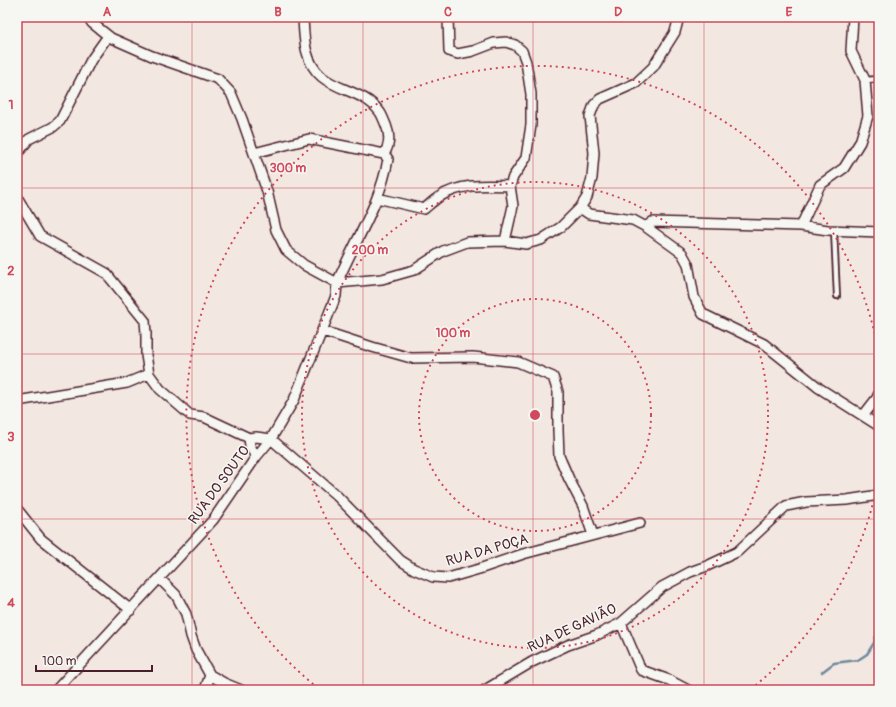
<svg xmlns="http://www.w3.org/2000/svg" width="896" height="707" viewBox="0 0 896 707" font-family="Pangolin,sans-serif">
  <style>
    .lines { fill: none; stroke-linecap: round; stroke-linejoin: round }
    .stream { stroke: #6f8a9c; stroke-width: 2.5 }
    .service-casing { stroke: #4a1f2b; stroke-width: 8 }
    .minor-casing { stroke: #4a1f2b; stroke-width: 12 }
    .service { stroke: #f6f6f2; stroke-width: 4.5 }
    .minor { stroke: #f6f6f2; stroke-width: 9 }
    .grid { fill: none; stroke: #d1495b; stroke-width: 1; stroke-opacity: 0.55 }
    .ring { fill: none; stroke: #d1495b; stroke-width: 2; stroke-dasharray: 2 4 }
    .labels { text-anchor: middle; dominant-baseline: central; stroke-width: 3; stroke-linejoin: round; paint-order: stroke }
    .street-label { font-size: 14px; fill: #4a1f2b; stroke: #f6f6f2 }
    .centre { fill: #d1495b; stroke: #f6f6f2; stroke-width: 2 }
    .ring-label { font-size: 12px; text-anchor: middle; font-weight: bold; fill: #d1495b; stroke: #f6f6f2; stroke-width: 3; stroke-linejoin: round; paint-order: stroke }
    .neatline { fill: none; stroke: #d1495b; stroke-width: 1.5 }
    .grid-label { font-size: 13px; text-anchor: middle; font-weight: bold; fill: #d1495b }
  </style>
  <rect width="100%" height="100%" fill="#f3e8e1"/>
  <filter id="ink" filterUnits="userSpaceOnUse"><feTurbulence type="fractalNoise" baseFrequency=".025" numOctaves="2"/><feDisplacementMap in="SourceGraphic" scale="8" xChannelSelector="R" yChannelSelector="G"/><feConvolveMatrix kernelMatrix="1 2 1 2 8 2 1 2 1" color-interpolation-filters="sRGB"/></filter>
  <g filter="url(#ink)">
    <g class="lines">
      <path class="stream" d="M879,613l-3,4 3,8
        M822,672l12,-9 24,-3 9,-6 7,-11 5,-18"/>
      <defs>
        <path id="service" d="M865,80l14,-1
          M834,230l3,66"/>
        <path id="minor" d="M88,17l4,6 19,15 41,18 66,23 13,14 11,26 25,72 9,39 10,20 18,15 33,18
          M303,17c1,21 1,45 19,60 17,14 43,15 57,34 3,3 5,10 7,14 4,10 4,20 -2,29
          M448,17l1,34 9,3 15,-3 21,-8 12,-1 9,3 7,6 4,11 5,32v31l-5,33 -13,19 -3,9 3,20 -8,35
          M254,153l55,-14 75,15
          M17,154l12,-15 24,-12 7,-6 31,-61 17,-24
          M17,197l23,39 66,37 39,48 1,12v22l3,19 11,15 30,26 14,2 45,21 7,-1 15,2
          M377,198l47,11c5,-4 10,-9 15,-12 22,-14 47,-12 71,-11
          M580,208l9,6 44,6 13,7 36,26 6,11 6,33 9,17 61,30 55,44 60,38
          M801,226l19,-41 24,-17 16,-26 8,-26 -3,-36 -14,-29 2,-34
          M646,227l6,-5 149,4 27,4 51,2
          M337,283l45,-4 32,-9 29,-19 24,-9 38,-1 21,3 15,-4 20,-13 19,-19 7,-11 5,-19 2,-25 -4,-37 4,-11 6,-6 36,-16 17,-16 22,-35 4,-15
          M323,331l49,16 39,11 62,-1 45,5 35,15 5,15v38l1,26 10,23 14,27 10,29
          M17,401l110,-18 22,-9
          M863,416l14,-18 2,-5
          M249,438l1,8 6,11
          M271,439l65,56 64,65 14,9 19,8 15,1 31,-9 44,-15 117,-31
          M17,509l24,30 90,71
          M160,579l16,16 10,19 5,22 5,14 14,25 14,8 17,7
          M621,623l20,47 28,10 19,10
          M56,690l157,-170 43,-63 15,-18 23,-39 42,-104 1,-13c17,-41 44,-80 51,-124l-4,-5
          M205,690l5,-15
          M485,690l47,-28 36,-17 29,-10 24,-12 41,-36 28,-15 17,-6 30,-14 49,-46 20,-4 41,-2 32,-5"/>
      </defs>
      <use href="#service" class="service-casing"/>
      <use href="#minor" class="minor-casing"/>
      <use href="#service" class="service"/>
      <use href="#minor" class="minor"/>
    </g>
  </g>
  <path class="grid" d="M192,17v673M363,17v673M533,17v673M704,17v673M17,188h862M17,354h862M17,519h862"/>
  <g class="ring">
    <circle cx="535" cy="415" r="116"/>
    <circle cx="535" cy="415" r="233"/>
    <path d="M879 476A349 349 0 0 1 752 688M318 688A349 349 0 1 1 879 354"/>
  </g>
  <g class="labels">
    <g class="street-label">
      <text transform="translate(219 485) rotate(-54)">RUA DO SOUTO</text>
      <text transform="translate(487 550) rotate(-16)">RUA DA POÇA</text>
      <text transform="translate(572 628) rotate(-25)">RUA DE GAVIÃO</text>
    </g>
  </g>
  <circle cx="535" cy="415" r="6" class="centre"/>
  <g class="ring-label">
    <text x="288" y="172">300 m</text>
    <text x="370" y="254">200 m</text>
    <text x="453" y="337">100 m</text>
  </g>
  <rect width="896" height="707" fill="none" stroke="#f6f6f2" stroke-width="44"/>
  <path d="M36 665v6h116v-6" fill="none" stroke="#4a1f2b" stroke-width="2"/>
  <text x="42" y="665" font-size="12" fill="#4a1f2b" stroke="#f6f6f2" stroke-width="3" paint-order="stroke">100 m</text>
  <rect x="22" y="22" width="852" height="663" class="neatline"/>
  <g class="grid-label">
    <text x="107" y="16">A</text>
    <text x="278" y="16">B</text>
    <text x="448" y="16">C</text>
    <text x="618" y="16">D</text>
    <text x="789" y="16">E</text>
    <text x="11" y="109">1</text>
    <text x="11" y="275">2</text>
    <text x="11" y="441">3</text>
    <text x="11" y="607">4</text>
  </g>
</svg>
